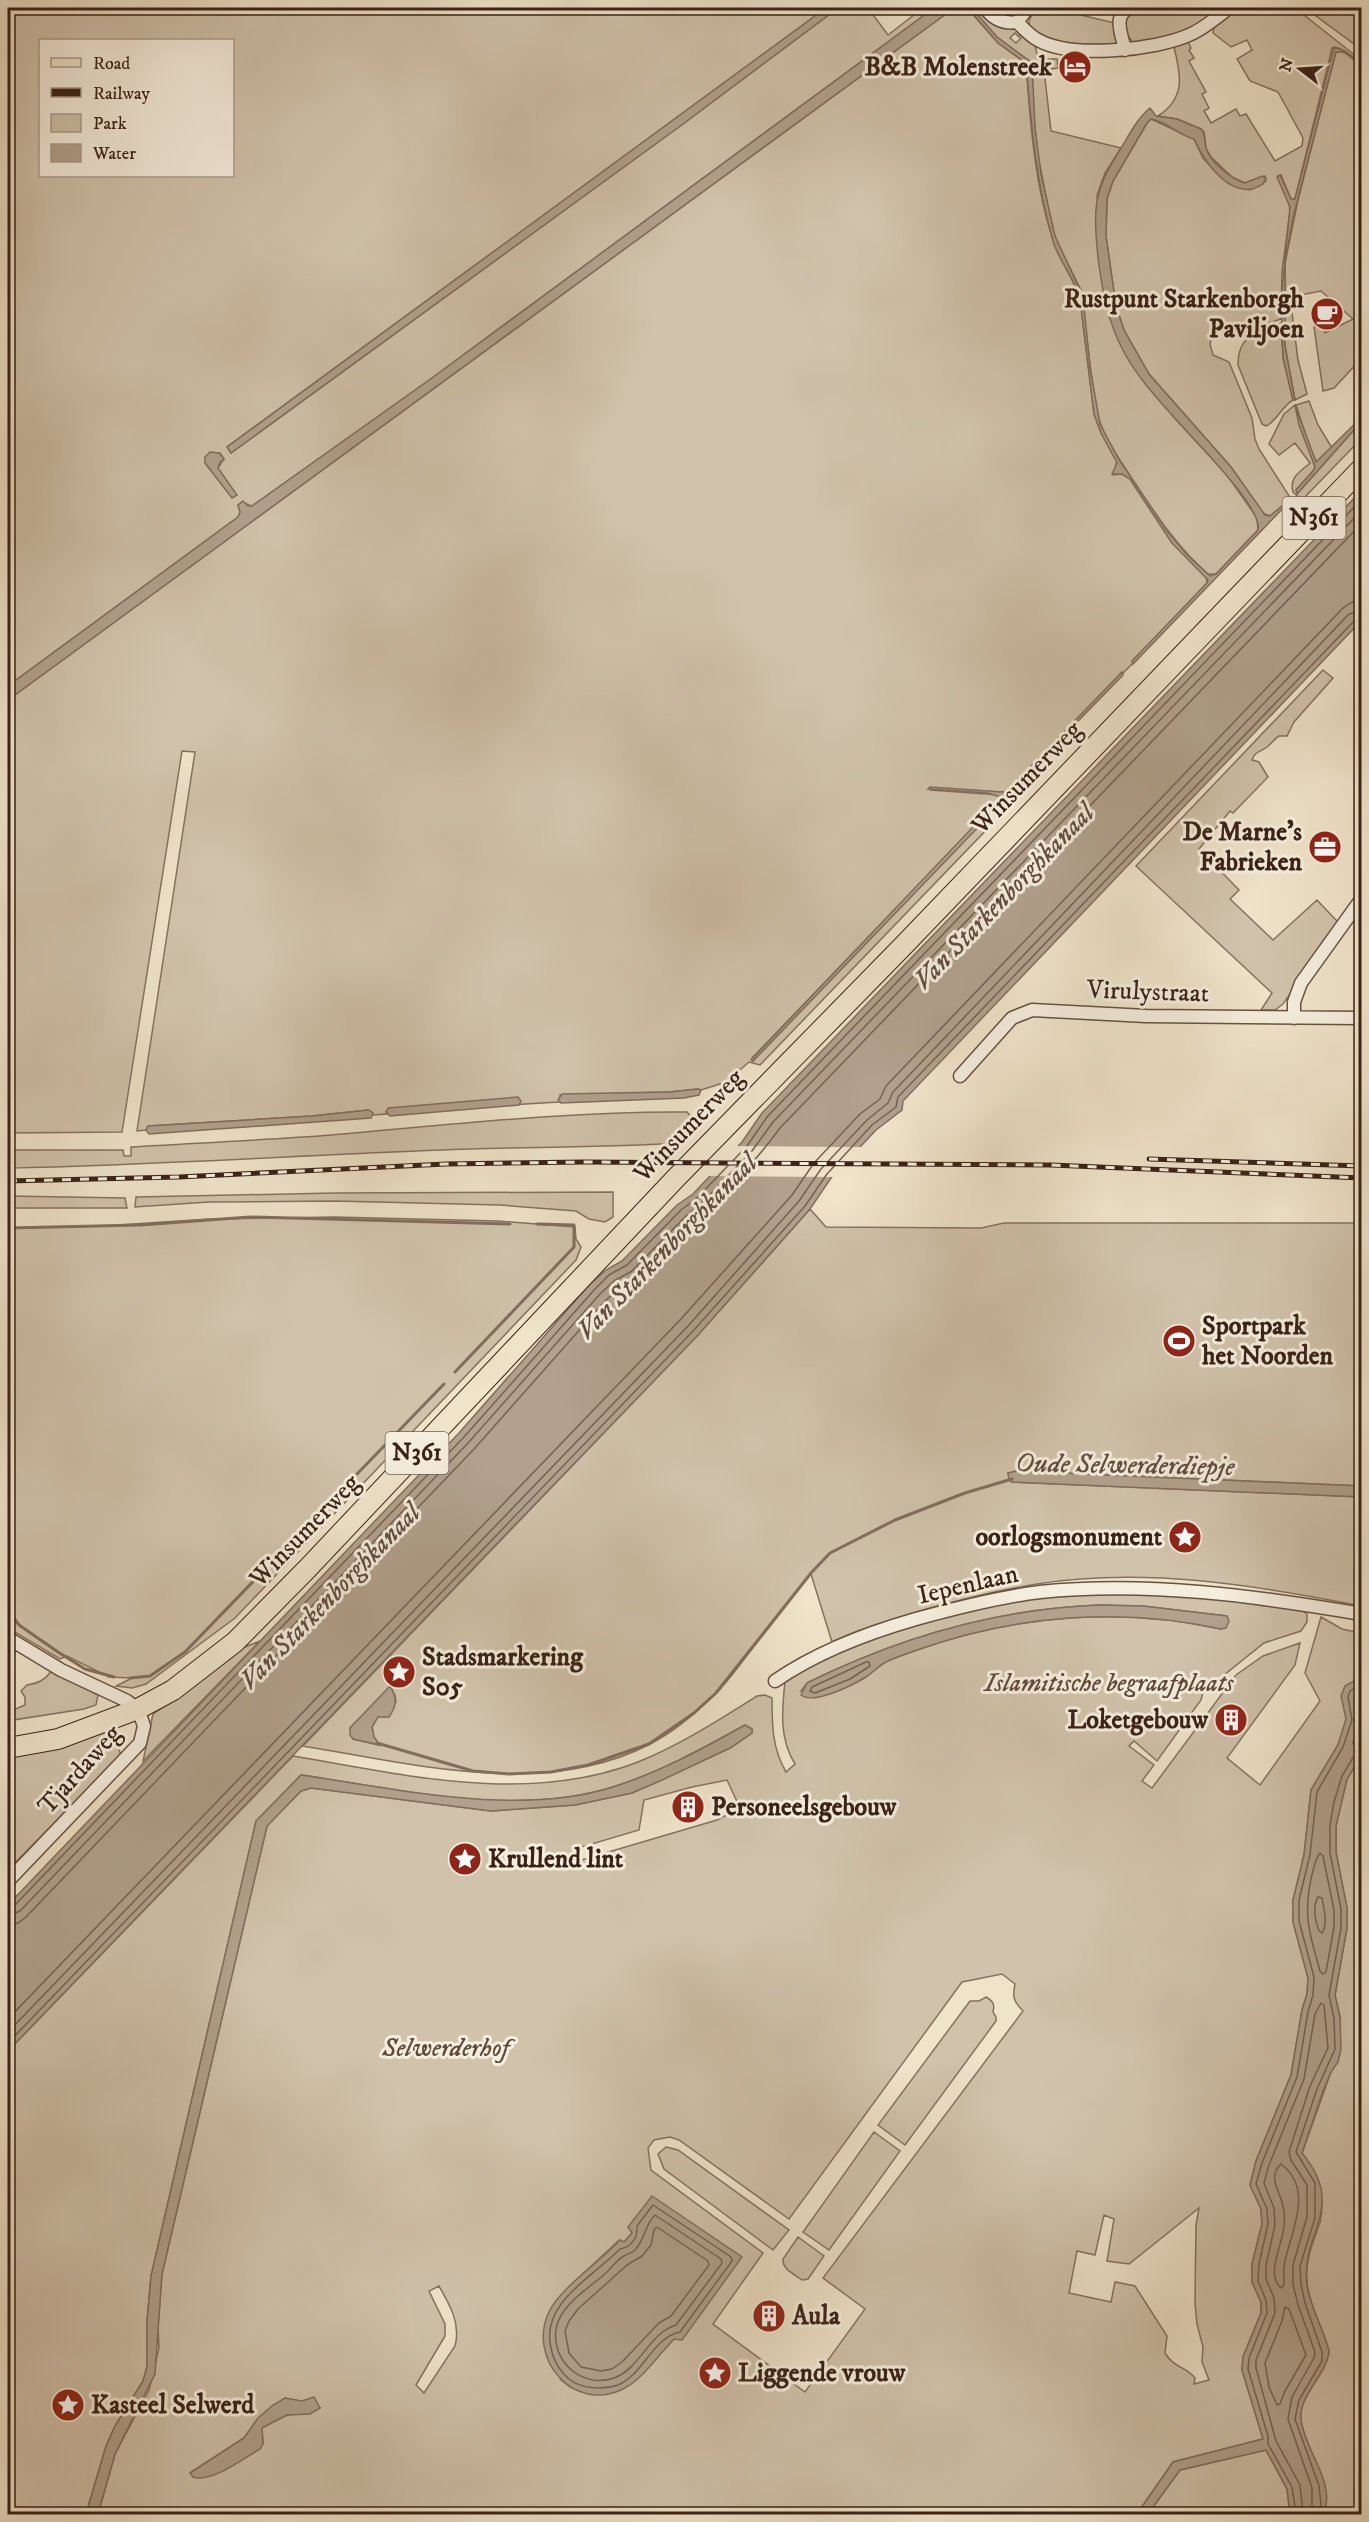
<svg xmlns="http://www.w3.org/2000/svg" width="1369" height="2522" viewBox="0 0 1369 2522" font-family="'IM FELL DW Pica',serif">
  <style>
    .green { fill: #d0c2ab; stroke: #847260; stroke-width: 1.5; fill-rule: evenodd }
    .water { fill: #b1a18d; stroke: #816e5d; stroke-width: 1.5 }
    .pier { fill: #efe3ca }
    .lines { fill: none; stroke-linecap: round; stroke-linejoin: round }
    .shore { stroke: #746252; stroke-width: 1.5 }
    .stream { stroke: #816e5d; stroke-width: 3 }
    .minor-casing { stroke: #665243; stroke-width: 15 }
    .primary-casing { stroke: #382216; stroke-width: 22 }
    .minor { stroke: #f5eddd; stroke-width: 12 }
    .primary { stroke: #efe3ca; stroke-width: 20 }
    .rail-casing { stroke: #382216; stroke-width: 5 }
    .rail { stroke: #f5eddd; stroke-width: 3; stroke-dasharray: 9; stroke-linecap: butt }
    .labels { text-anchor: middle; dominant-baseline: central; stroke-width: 6; stroke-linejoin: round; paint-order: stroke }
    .shield { fill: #f5eddd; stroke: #715f52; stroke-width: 1.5 }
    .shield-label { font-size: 24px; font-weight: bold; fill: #382216 }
    .poi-label { font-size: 26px; font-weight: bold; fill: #382216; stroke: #f5eddd; text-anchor: start }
    .street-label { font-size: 26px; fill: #382216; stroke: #f5eddd }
    .park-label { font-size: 26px; font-style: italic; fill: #5e4a3b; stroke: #f5eddd }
    .water-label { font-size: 27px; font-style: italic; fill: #624e40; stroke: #f5eddd }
  </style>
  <rect width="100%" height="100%" fill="#efe3ca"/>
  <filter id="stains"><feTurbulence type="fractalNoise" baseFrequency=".00333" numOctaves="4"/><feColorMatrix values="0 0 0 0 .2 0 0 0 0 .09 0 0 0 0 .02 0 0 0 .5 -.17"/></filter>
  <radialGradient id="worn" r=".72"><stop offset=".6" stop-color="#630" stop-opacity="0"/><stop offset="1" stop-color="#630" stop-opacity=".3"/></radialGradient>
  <path class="green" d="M8,8h818l-599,439 4,6 452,-329 155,-116h30l20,27 35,-27h11l-502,370 -180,128 -10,-4 -4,3 2,7 -2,5 -230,169zM40,40h192v136h-192zM214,453h6l4,6 -6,9 12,20 3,10 -28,-35 1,-4z
    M954,8h25l17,17 21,4 5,4 -3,4 -4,-4 -5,5 6,5 8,-8 11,10 3,14h19l1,9 -14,2 7,61 70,17 -16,25 -8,22 12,122 63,98 55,60 30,43 1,12 -42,44h-8c-30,-26 -51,-58 -73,-91 -16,-25 -34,-48 -40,-78l-14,-115 -24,-48 -5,-14 -14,-73 -6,-55v-37l-35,-26 -21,-24 -2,3 24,27 28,20c4,58 9,128 29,182 7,19 19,35 25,54l14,115 7,19 16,28 -4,14 9,-1 8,5 42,64 34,33 1,7 -75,81 -124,126 -5,2 -73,-2 69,5 3,3 -250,260 1,3 235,-245 3,6 -1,4 -230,239 -11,-3 -23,20 -25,8 -3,-1 -29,3 -109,3 -1,7 -173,10 1,2 -14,1 -5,-5 -56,6 -164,10 -2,4 -9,1 58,-379 -13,-1 -60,381 -114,1v-433z
    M1035,8h39l7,7 34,8 3,18 -3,3c-32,1 -56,2 -85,-15l-1,-8z
    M1139,8h86l-37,22 -14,5 -40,8 -9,-10 -1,-13 6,-9z
    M1237,8h58l66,52v3l-22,-15h-7l-37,151h-4l-10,-24 -3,1 11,25 1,11 -8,59 -1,48 -46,16c-11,-8 -22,-4 -25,9l3,11 16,7 23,56 3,21 4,10 32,50 -21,17 -7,-3 -32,-46 -82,-93 -25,-44 -8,-24 -10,-70 1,-37 6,-18 34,-58 4,-4 43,20 9,19 10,11 17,14 20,7 16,-9 -1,-5 -20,7 -13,-6 -21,-20 -5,-9 -2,-16 -3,-3 -24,-10 -19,-3c28,-18 23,-41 16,-69l14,-5 3,6 -2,2 5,8 -5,3 17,31 -4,2 7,14 -5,3 7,12 25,-14 4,7 6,-2 29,47 27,-15 1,-8 -25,-46 -28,-11 -13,-22 15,-9 -5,-10 -16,7 -18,-14 1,-7z
    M1305,8h56v41z
    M1336,51l8,1 17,13v294l-27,29 -11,3 -9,-64 4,-3 5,2 2,7 28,-14 -32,-28 -31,6 8,63 9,34 -12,6 -10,-54v-83l13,-63z
    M1281,323l2,35 10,42c-12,7 -16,21 -27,26l-4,-2 -24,-59c0,-32 20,-31 43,-42z
    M1309,401l9,24 14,23 -14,15 -6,-8 -16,-50z
    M1295,405l20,62 -2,4 -17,19 2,3 63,-71v17l-59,61 -9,-8c-4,-15 7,-20 17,-29l-15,-20 -16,12 -10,-11 15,-30z
    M1323,670l10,8 -39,44 -7,14h-8c-5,3 -8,8 -12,11 -6,5 -12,4 -15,13l7,2 9,15 -35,36 -3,-2 -31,38 40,41 -9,9 43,41 44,-40 20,21v7l-54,76 -8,6h-14l11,-17 -136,-127z
    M687,1112l6,7 -5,18 -6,6c-70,4 -141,4 -212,6 -155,5 -308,16 -462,19v-18h115l1,6h7v-9c67,-4 134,-7 201,-12 118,-10 236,-24 355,-23z
    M613,1192v25l-8,5 -16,-3 -13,-8 -77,-6 -164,-4 -126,1 -74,5 1,-10 199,-4z
    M8,1196l117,2 2,10h-119z
    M810,1209l16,18 155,1 23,-5h357v263l-344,-15 -9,2 4,9 349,15v109c-105,-21 -217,-39 -324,-22 -39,6 -77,16 -115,27 -30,9 -62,17 -90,31l-21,-68c-20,25 -39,50 -59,75 -12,15 -23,32 -37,45 -19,19 -41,38 -65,50 -105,55 -237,20 -347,2l395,-411zM390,1687l5,8 1,7 -12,15 -6,-1 -6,11 2,10 5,8 -26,-6 -3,-11z
    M335,1217l163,4 77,6 1,12 5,8 -5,13 -341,358 -89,66 -14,4 -16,-2 16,-8 -23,-1 -42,-21 -7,3 -52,-31v-400l95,-2 107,-7z
    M1138,1591l161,17 8,6v8l-6,9 -37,12 -61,49 -2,8 -44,61 -23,-20 -5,5 25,19 -12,16 10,7 84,-113 27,-19 37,-13 -5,22 -68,93 33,27 60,-84 -15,-28 16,-56 21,12 19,4v44l-23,68 -27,45 -7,65 -11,45v22l15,56 -1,16 -5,16 -11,65 -35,86 -6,24 11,24 1,15 -10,40v18l9,20v11l-18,44 -1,13 21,69 -90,23 -36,52h-1039l17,-60 34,-64 10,-42 -1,-22 4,-52 105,-448 34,-35 10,-3 180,23 84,-6 57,-12 98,-45 22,-15v-4l-7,-4c-43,24 -85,47 -132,62 -98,31 -214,2 -312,-12l-45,46 -105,455 -4,45v46l-4,14 -28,45 -9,20 -20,68h-78v-463l285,-295c112,19 235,49 345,6 42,-17 81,-42 119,-66l8,-1 7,3c0,27 0,50 14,74l9,-8c-16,-25 -13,-54 -10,-83 75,-45 162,-70 249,-84 34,-5 70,-4 104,-6zM1099,1605l44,1 83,10 -5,13c-99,-22 -205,-14 -301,20 -11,4 -24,8 -35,13 -11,7 -20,19 -34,22 -16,4 -34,5 -50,7l6,-8c91,-45 189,-74 292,-78zM727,1780l13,28 -23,12 -139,41v-13l61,-18 5,-30 48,-13zM1002,1974l13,10c-3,13 -1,18 8,27l-200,267 42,31 -60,83 -92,-68 50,-71 -112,-83 -3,-22 6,-8 16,-3 9,3 110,79 173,-237zM1199,2208l-3,17 -1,78 2,21 6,23 -1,15 7,18 -15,4 1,-6c-9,-12 -20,-9 -30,-25l2,-17 -32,-50 -20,-4 -4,20 -42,-9 8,-42 18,4 9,-40 10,4 -7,42 22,3zM632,2233l42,106 -13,14 -80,39 -11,-5 -10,-8 10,-93 49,-46 5,2zM439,2286c11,19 22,38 16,60l-31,47 -8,-8 29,-49v-12l-16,-33zM285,2398l35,10c-11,8 -20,4 -32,7 -9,2 -18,9 -26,13l1,16 -73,29 54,-35 15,-20z
    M260,1641l-117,120 10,-47 44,-30 35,-32z
    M52,1670l46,25 -2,10 -12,4 -71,11v-10l12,-5v-8l-4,-6 6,-6c12,-2 18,-5 25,-15z
    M111,1730l10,25 -113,115v-115z
    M1361,1756v758h-37c10,-30 -19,-65 -23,-94 -3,-25 26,-45 28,-69 -6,-24 -21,-47 -22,-71 -2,-21 7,-39 13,-58 6,-24 -3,-51 -18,-69l29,-81 9,-55 -5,-22 12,-67v-20l-11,-56v-26l11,-47z
    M986,1997c7,4 9,7 7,15l3,5v4l-91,124 -27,-20 92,-124h9z
    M874,2132l26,19 -71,99 -26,-18z
    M666,2147l12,3 111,80 -16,20 -109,-81 -6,-15z
    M798,2237l26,19 -16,23 -6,1c-8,-6 -20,-11 -19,-21z
    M1266,2450l21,39 3,25h-142l32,-44z"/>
  <path class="water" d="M826,8h12l-155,116 -452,329 -4,-6z
    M934,8h20l-946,692v-14l230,-169 2,-5 -2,-7 5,-4 5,5h4l180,-128z
    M976,13l21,24 35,26 3,65 6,46 14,62 28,61 7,70 10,57 18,34 48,72 22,26 22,20 6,-2 42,-44c6,-22 -70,-96 -86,-115 -17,-19 -35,-39 -47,-61 -17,-30 -23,-64 -27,-97 -5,-44 -5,-66 20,-104 9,-14 19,-35 32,-45l6,8 21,3 24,10c5,6 3,12 5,19 4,14 25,31 39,35l17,-7 4,2 -3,6c-30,20 -58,-21 -69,-45 -16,-4 -26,-17 -43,-20l-4,4 -34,58 -6,18 -1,37 10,70 8,24 25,44 82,93 34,48 5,1 17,-14h2l-156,162 -1,-3 75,-78 1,-3 -36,-37 -42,-64 -8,-5h-10l5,-11 -16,-30 -7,-19 -14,-115c-5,-21 -21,-37 -27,-58 -17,-58 -22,-118 -27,-178l-28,-20 -24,-28z
    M1334,47l11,4 16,12v2l-17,-13h-8l-43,166 -8,45v83l10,54h-2l-10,-42 -2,-59 9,-92 -13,-30 3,-2 11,24h4z
    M1295,405l21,57 46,-45 -1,5 -64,72 -1,-4 17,-19 2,-4 -16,-42z
    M210,452l9,1 5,6 -4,3 -2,6 19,27 -5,3 -27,-35v-6z
    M1361,491v130l-458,480 -1,9 -26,20 -45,48 -21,31 -112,126 -690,716v-146l451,-472 131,-149 16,-14 16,-9 55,-56 16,-11 49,-52 20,-29z
    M1122,672l1,3 -120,123 -15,-5 -60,-4 2,-2 73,5 5,-2z
    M992,807l2,2 -9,11 -232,241 -2,-1z
    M698,1089l3,1 -2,5 -15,3 -123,5 -3,-3 4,-6 107,-2z
    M518,1097l3,4 -2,4 -129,11 -4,-4 2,-4z
    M369,1110l4,3 -2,5 -222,16 -3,-4 2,-4 164,-10z
    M1016,1471l345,15v11l-349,-15 -3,-2 -1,-7z
    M1099,1605l44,1 84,10 2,5 -3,7 -5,1c-99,-22 -205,-14 -301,20 -11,4 -24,8 -34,13 -8,4 -14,12 -22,16 -13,8 -51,27 -63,17l6,-12c91,-45 189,-74 292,-78z
    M1361,1677v79l-14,23 -11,47v26l11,56v20l-12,67 5,22 1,32 -3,13 -7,10 -8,19 -21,62c46,56 -2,78 5,132 3,22 16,43 22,66 -2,24 -31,44 -28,69 4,32 35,61 23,94h-34l-3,-25 -21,-39 -86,20 -32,44h-11l36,-52 90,-23 -21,-69 1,-13 18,-44v-11l-9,-20v-18l10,-40 -1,-15 -11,-24 6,-24 35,-86 11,-65 5,-16 1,-16 -15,-56v-22l11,-45 7,-65 27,-45 8,-26 -5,-23 4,-10z
    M390,1686c7,11 7,20 -1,31h-11l-6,10 2,10 6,8 -27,-6 -3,-4v-7z
    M745,1725l7,4v4l-22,15 -70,33 -28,12 -57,12 -84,6 -180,-23 -10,3 -34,35 -105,448 -7,100 -40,80 -17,60h-12l20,-68 9,-20 28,-45 4,-14v-46l4,-45 105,-455 45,-46c96,14 217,42 312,12 47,-15 89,-38 132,-62z
    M652,2196l90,61 -60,83 -8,-1c-16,16 -32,42 -53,51 -49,22 -94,-33 -72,-78 11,-24 51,-50 71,-72l4,2 8,-9 -4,-6z
    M314,2397l6,11 -10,6 -23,1 -25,13 1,16 -3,5c-18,10 -48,34 -67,28l-3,-4 54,-35 14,-20 15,-13 12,-7 17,3z"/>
  <path class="pier" d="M734,1146l109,1h21l-28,30 -130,-1z"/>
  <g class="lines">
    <path class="shore" d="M866,1662h3l1,4 -20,13 -35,14 -5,-2 2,-4z
      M1362,1691l-7,6 4,23 -6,23 2,3 7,-1
      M1320,1853l3,3 11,54v17l-8,45 -3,2 -3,-3c-10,-36 -17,-54 -9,-92 2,-8 4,-20 9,-26z
      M1318,1897l4,1c2,11 6,26 0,35l-3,-2c-4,-11 -7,-24 -1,-34z
      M8,1908l6,-2 450,-469 131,-148 14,-14 18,-10 54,-55 16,-12 50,-52 20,-29 595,-618
      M8,1916l12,-5 449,-469 131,-148 14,-13 18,-10 54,-55 16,-13 50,-52 21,-29 589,-612
      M8,1925l10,-2 8,-6 449,-469 131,-148c10,-9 20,-14 30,-22 21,-15 36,-39 56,-56 34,-29 61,-57 88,-94l582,-605
      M8,2019l673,-700 111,-124 22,-32 46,-49 20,-15 6,-13 457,-478 9,-6 10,-1
      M8,2032l680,-706 111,-125 22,-32 46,-49 21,-17 5,-11 456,-478 13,-4
      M8,2043l685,-712 112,-125 22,-32 45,-49 24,-18 2,-10 457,-477 7,-3
      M1281,2164c33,25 11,65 4,97 -2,8 -1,16 -1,24l-3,3c-16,-14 2,-44 3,-62 1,-8 0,-17 -2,-24 -4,-13 -14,-26 -1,-38z
      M653,2205l78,52 1,4 -52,71c-27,5 -37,43 -62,53 -14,5 -37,4 -49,-6 -10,-9 -15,-17 -18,-31 -11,-45 42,-71 69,-99 12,-2 18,-12 17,-23z
      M655,2215l66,44 1,4 -46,62c-27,8 -36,44 -62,53 -31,11 -63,-16 -58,-49 4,-25 34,-41 51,-57 5,-5 11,-13 17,-16 4,-3 7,-2 11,-6 11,-12 9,-24 20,-35z
      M657,2227l51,34 1,4 -38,51 -12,7 -37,39 -10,7 -11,2 -20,-4 -12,-14 -4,-22 4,-10 9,-12 49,-44 15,-9 9,-11 3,-15z
      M1285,2307l4,2 17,46 -21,36 -5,13 -3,1 -8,-18 -4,-24 17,-42z
      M1296,2514l-4,-27 -24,-43v-8l-20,-67 1,-11 18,-45 -1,-13 -8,-19 1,-17 9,-40 -1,-15 -11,-25 6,-21 35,-86 11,-65 5,-17 1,-18 -15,-56v-21l11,-45 7,-63 26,-45 9,-27 -4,-23 2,-6 12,-8
      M1303,2514l-3,-29 -24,-44 -20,-73v-8l19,-47 -1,-15 -8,-19v-14l9,-40 -1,-17 -10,-25 5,-18 35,-86 11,-65 6,-11 3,2 4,43 -18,38 -21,66 2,8 16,25v32l-14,48v19l5,21 17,47 -1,6 -22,39 -4,22 24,69v26
      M1319,2514l2,-9 -2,-19 -24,-67 4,-19 23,-39v-9l-17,-49 -4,-19 -1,-18 15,-48v-35l-19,-31 21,-63 18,-40 -1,-31 -5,-23 12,-67v-19l-11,-56v-28l4,-23 8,-26 12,-20 8,-3"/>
    <path class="stream" d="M8,1228l132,-3 110,-8 260,7
      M455,1372l119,-125v-22l-37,-1
      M8,1610l11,15 39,27 27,17 29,8
      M130,1678l20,-2 35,-24 259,-268
      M377,1743l96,28 36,3 42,-2 37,-7 61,-21 45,-31 22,-20 95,-120 19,-20 65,-33 70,-27 47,-14"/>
    <defs>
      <path id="minor" d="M985,8c8,11 18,16 32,14
        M1017,22c6,6 13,14 21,18 33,19 117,10 151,-5 13,-5 24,-15 35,-23
        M1017,22l11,-14
        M1125,50c-3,-15 -13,-35 5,-42
        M1294,1018v-16l7,-19 61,-85
        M960,1076l52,-58 20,-8 114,6 216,2
        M8,1638l53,32 66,31 11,8 6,17 -4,17 -132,138
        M775,1681c42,-29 92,-48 141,-62 40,-11 82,-22 124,-27 108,-11 216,4 322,22"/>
      <path id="primary" d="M8,1748l50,-9 80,-30 35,-19 62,-48 73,-74 367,-389 229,-234 458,-477"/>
    </defs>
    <use href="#minor" class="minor-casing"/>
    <use href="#primary" class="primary-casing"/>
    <use href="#minor" class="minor"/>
    <use href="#primary" class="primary"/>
    <defs>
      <path id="rail" d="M1149,1159l213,7
        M8,1181l171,-4 267,-13 138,-2 467,3 311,13"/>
    </defs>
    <use href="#rail" class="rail-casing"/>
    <use href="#rail" class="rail"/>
  </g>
  <defs>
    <symbol id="hotel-disc" viewBox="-11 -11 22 22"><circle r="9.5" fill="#8f2418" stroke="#f5eddd"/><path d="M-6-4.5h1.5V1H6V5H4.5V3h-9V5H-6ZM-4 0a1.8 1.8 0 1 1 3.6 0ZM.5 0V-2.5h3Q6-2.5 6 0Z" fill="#fff"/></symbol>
    <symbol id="cafe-disc" viewBox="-11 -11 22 22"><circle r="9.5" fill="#8f2418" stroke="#f5eddd"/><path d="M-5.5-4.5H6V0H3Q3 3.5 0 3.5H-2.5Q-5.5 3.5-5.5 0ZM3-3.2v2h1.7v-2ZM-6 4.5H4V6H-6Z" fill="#fff"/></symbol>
    <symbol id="office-disc" viewBox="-11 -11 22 22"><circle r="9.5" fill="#8f2418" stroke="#f5eddd"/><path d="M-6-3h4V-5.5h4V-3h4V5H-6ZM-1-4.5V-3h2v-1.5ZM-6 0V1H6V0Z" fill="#fff"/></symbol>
    <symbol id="stadium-disc" viewBox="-11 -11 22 22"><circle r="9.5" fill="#8f2418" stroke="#f5eddd"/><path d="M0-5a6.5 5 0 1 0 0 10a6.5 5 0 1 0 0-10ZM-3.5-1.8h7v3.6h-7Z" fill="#fff"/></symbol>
    <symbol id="sight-disc" viewBox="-11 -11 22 22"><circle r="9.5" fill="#8f2418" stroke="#f5eddd"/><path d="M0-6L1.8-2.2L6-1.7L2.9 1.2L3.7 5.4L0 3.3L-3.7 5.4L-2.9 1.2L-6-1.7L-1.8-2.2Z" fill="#fff"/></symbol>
    <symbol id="building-disc" viewBox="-11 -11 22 22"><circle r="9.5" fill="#8f2418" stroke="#f5eddd"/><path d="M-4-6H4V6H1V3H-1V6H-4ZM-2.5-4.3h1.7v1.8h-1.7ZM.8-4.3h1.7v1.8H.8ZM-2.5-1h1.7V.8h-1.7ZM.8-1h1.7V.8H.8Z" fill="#fff"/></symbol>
  </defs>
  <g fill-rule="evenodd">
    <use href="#hotel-disc" x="1056" y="48" width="38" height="38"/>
    <use href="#cafe-disc" x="1308" y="295" width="38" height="38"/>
    <use href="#office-disc" x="1306" y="828" width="38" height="38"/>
    <use href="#stadium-disc" x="1160" y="1322" width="38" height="38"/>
    <use href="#sight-disc" x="1166" y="1518" width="38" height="38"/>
    <use href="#sight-disc" x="380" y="1653" width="38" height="38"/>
    <use href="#building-disc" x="1212" y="1701" width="38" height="38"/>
    <use href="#building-disc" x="669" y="1788" width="38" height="38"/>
    <use href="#sight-disc" x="446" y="1840" width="38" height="38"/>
    <use href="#building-disc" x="750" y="2297" width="38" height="38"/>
    <use href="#sight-disc" x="696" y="2354" width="38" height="38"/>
    <use href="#sight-disc" x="49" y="2386" width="38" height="38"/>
  </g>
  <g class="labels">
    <g class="shield">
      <rect x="1282.5" y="497" width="63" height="42" rx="4.5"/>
      <rect x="385.5" y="1432" width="63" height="42" rx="4.5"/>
    </g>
    <g class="shield-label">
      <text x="1314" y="518">N361</text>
      <text x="417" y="1453">N361</text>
    </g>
    <g class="poi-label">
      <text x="1052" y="67" text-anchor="end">B&amp;B Molenstreek</text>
      <text x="1304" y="299" text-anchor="end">Rustpunt Starkenborgh<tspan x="1304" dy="30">Paviljoen</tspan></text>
      <text x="1302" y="832" text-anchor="end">De Marne's<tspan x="1302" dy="30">Fabrieken</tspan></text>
      <text x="1202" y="1326">Sportpark<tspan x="1202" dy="30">het Noorden</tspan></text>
      <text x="1162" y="1537" text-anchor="end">oorlogsmonument</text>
      <text x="422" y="1657">Stadsmarkering<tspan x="422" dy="30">S05</tspan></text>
      <text x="1208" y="1720" text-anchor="end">Loketgebouw</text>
      <text x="711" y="1807">Personeelsgebouw</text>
      <text x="488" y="1859">Krullend lint</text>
      <text x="792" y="2316">Aula</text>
      <text x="738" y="2373">Liggende vrouw</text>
      <text x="91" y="2405">Kasteel Selwerd</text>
    </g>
    <g class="street-label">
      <text transform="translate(1027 778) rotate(-46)">Winsumerweg</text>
      <text transform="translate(1148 992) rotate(2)">Virulystraat</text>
      <text transform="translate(689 1126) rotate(-46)">Winsumerweg</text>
      <text transform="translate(305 1531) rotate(-46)">Winsumerweg</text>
      <text transform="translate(968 1585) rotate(-13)">Iepenlaan</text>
      <text transform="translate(80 1770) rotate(-48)">Tjardaweg</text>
    </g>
    <g class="park-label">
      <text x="1109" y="1683">Islamitische begraafplaats</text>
      <text x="446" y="2048">Selwerderhof</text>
    </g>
    <g class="water-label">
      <text transform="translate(1004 897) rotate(-46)">Van Starkenborghkanaal</text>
      <text transform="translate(667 1247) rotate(-46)">Van Starkenborghkanaal</text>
      <text transform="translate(1125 1465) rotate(1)">Oude Selwerderdiepje</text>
      <text transform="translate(330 1597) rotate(-46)">Van Starkenborghkanaal</text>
    </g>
  </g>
  <rect width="1369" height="2522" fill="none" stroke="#efe3ca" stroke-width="30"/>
  <rect x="9" y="9" width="1351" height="2504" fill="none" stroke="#382216" stroke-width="3"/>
  <rect x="15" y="15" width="1339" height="2492" fill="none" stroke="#382216" stroke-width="1.5"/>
  <rect x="39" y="39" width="195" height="138" fill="#f5eddd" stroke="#a99c8d" stroke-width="1.5"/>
  <rect x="51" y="58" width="30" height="9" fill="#efe3ca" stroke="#a99c8d" stroke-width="1.5"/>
  <text x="93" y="69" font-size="18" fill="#382216">Road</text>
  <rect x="51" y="88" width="30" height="9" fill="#382216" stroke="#a99c8d" stroke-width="1.5"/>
  <text x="93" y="99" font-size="18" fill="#382216">Railway</text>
  <rect x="51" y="114" width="30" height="18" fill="#d0c2ab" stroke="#a99c8d" stroke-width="1.5"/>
  <text x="93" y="129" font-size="18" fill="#382216">Park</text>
  <rect x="51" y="144" width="30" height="18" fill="#b1a18d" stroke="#a99c8d" stroke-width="1.5"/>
  <text x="93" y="159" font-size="18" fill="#382216">Water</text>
  <g transform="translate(1300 69) rotate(287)" stroke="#f5eddd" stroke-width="4.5" paint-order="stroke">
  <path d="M0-4.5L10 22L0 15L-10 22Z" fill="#382216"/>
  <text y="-9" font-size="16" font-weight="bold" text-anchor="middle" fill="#382216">N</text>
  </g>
  <rect width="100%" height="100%" filter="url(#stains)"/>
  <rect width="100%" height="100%" fill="url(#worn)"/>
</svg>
